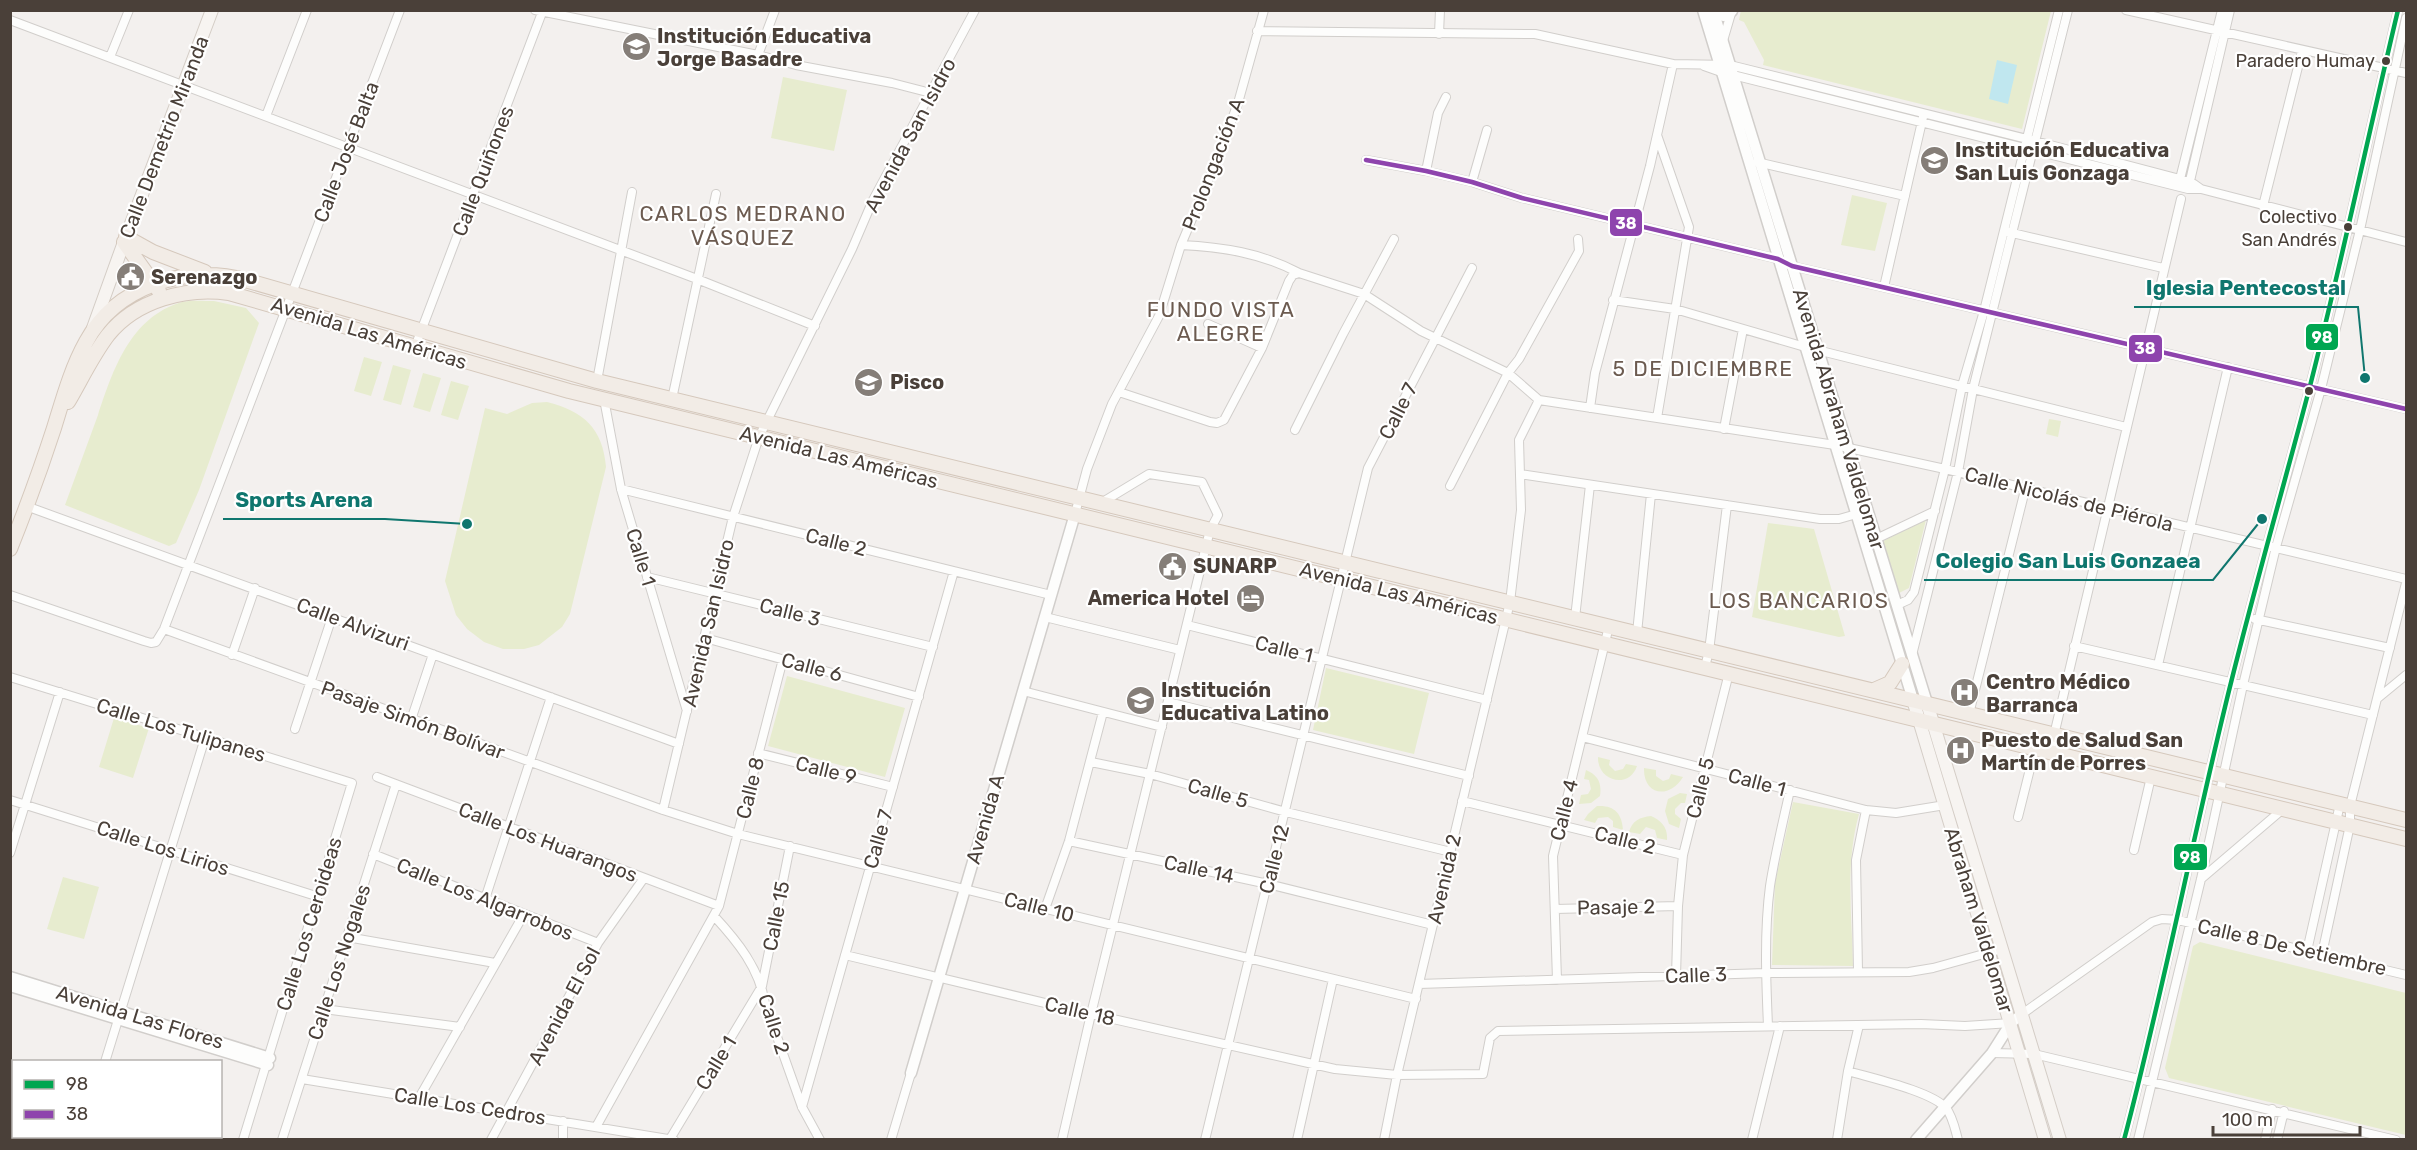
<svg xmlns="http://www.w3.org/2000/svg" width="2417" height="1150" viewBox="0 0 2417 1150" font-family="Rubik,sans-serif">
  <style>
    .green { fill: #e7eccf }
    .water { fill: #c0e7ef }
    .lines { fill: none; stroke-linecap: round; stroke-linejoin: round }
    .minor-casing { stroke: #d1cecb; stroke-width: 10 }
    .tertiary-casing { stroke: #d1cecb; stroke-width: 13 }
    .secondary-casing { stroke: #d4cdc6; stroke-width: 14 }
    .primary-casing { stroke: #d5c8bc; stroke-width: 16 }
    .minor { stroke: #fdfdfc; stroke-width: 8 }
    .tertiary { stroke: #fdfdfc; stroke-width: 10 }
    .secondary { stroke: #f7f4f1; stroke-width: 12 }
    .primary { stroke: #f2ece6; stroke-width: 14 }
    .bus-1-casing { stroke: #fff; stroke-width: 9 }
    .bus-2-casing { stroke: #fff; stroke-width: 9 }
    .bus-1 { stroke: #00a651; stroke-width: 4.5 }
    .bus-2 { stroke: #8e44ad; stroke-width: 4.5 }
    .bus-dot { fill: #4a4039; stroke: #fff; stroke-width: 2 }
    .labels { text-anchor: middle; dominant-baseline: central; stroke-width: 4.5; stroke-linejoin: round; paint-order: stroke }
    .bus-label { font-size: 18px; fill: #4a4039; stroke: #fff; text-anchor: end }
    .poi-label { font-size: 20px; font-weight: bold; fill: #4a4039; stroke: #fff; text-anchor: start }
    .street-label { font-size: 20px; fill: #4a4039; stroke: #fff }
    .neighbourhood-label { font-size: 21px; letter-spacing: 1.5px; fill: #6c5b50; stroke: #fff }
    .leader { fill: none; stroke: #0f766e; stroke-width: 2 }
    .callout-dot { fill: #0f766e; stroke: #fff; stroke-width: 2 }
    .callout-label { font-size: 21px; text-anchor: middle; font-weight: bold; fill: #0f766e; stroke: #fff; stroke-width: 4.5; stroke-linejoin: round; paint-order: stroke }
    .line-badge { stroke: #fff; stroke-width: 2 }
    .badge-label { font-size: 16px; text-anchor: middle; font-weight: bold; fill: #fff }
  </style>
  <rect width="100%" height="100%" fill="#f3f0ee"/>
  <path class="green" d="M1741,10l310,1 -29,118 -259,-64 1,-5 -20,-38 -5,-2z
    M783,77l64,13 -13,61 -63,-13z
    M1852,195l35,8 -12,48 -34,-6z
    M214,301l32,7 13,15 -60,167 -23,53 -7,3 -104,-41c11,-30 22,-60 33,-90 15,-45 32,-98 84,-113 9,-2 22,-1 32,-1z
    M364,357l18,5 -11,34 -17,-5z
    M393,365l18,5 -10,35 -18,-5z
    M423,373l18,5 -11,34 -17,-5z
    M451,381l18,5 -11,34 -17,-5z
    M547,402c36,9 56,26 59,65l-36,147 -8,13 -23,18 -15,4h-21l-19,-7 -17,-13 -11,-14 -11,-34 40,-173 22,6 25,-11z
    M2049,419l12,2 -3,16 -12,-3z
    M1926,520l-17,68 -10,5 -18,-47 2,-5z
    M1768,523l46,6 31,107 -6,1 -87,-20z
    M1326,668l103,25 -15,61 -101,-24z
    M787,676l118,32 -20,69 -117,-31z
    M114,718l35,10 -16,50 -34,-11z
    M1598,757l12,3 -1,5 6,6 8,-2 3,-5 11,2c-8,24 -40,15 -39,-9z
    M1644,768l12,2v6l7,5 6,-2 2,-5 12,3c-14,23 -40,18 -39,-9z
    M1586,770c12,5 16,13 14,26l-9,7 -12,1 2,-9 7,-1 3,-5 -2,-9 -5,-1z
    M1680,793l7,1 -2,9h-4l-6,6v5l6,5 -2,9 -10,-4 -4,-13 3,-12z
    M1793,802l66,12c-14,49 -7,102 -6,152l-81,-1 3,-82z
    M1597,806c17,-1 25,7 26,24l-10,-3v-6l-5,-4 -10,1 -3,5 -11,-3 4,-6z
    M1651,816c11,5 17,12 16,24l-10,-2 -2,-8 -9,-3 -6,7 -11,-2c3,-11 11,-15 22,-16z
    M63,877l36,10 -15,52 -37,-10z
    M2200,942l206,51v142l-237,-57 -4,-10 28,-122z"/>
  <path class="water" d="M1997,60l20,5 -9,39 -19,-5z"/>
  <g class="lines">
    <defs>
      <path id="minor" d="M535,10l223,45 38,10 96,18 39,10
        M2126,10l280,63
        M10,20l687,259 118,47
        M1257,31l278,3 138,30 57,1 305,76 145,38 14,5 7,5h-13l-467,-117 -17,-6
        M1439,34l1,-24
        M1722,44l10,-34
        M758,55l17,-45
        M110,57l19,-47
        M266,116l41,-106
        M1657,135l32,92 -32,191
        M1366,160l60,11 46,11 50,16 256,61 14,7 614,143
        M1757,162l148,34
        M1426,171l12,-58 8,-16
        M1472,182l15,-52
        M2179,183l43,-173
        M2189,185l41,-175
        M2201,189l205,53
        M2263,206l39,-155
        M2008,232l155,36
        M1181,245c41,2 81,8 118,28
        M1884,287l39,-170
        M1613,300l62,9 130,38 321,80
        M1208,324l54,24
        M415,347l128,-337
        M597,381l35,-189
        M1119,392l91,30 7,1 7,-3 38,-72 27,-67 4,-6 6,-2 65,21 57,37 87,42 31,27 296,45 110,24 461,110
        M604,399l17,90 66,222
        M672,399l44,-205
        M1590,408l5,-35 55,-207 23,-102
        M1724,429l19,-100
        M1295,430l48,-96 51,-95
        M1520,474l300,45h19l21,-6
        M1450,486l58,-113 11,-14 60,-108 -1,-12
        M621,489l430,106
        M26,506l653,238
        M1075,514l12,-45 25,-65 47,-88 22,-71 39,-93 18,-49 26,-93
        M1876,539l59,-28
        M647,577l286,70
        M10,595l134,46 7,2 5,-1 8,-13 236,-619
        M1897,605l11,-5 6,-8 31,-123 17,-83 22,-75 75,-301
        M1045,617l135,33
        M1575,618l15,-133
        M2255,619l135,29
        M1187,625l300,75
        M164,629l499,181 75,24 678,165
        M1637,633l14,-139
        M705,638l214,59
        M2074,646l299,69
        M232,655l23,-67
        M1912,655l46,-183 15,-83 95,-379
        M2158,665l70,-298
        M1705,667l4,-16 18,-146
        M10,677l342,106 -109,357
        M1023,691l139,36
        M2378,698l28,-23
        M1168,702l301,74
        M1969,714l56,-224
        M411,720l22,-66
        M295,729l37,-112
        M1582,737l284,73 30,3 49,-8
        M2050,752l131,-553
        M758,753l135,34
        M1091,762l59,12 136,38 165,40
        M377,777l342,129
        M10,800l306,96
        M1462,801l221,54
        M663,810l70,-293 26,-80 93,-188 21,-49 102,-190
        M2018,817l17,-68
        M1069,841l199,43 165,41
        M2134,850l17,-73
        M10,853l50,-161
        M373,854l225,89
        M2201,879l82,-70
        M485,899l66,-202
        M1045,909l24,-68 34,-129
        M1555,909l123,-3
        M714,916c24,26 45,52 51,87l37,104 18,33
        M347,937l148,26
        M2307,951l33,-147
        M2322,954l28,-129v-19l56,-223
        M845,955l246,59 244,55 62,6 86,-1 7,-36 8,-7 423,-7 44,2 46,-3
        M1858,971l-2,-111 10,-50
        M1676,976l2,-70 5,-51 46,-182
        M1557,980l-4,-124 56,-230
        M1419,984l347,-11 143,-1 24,-4 69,-19
        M324,1009l136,18
        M2022,1014l130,-92 10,-3 16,1 228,55
        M1768,1026c-2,-47 -4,-94 2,-140 5,-32 13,-64 20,-96
        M1992,1053l42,1 362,86
        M105,1062l100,-324
        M1848,1071c23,7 83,20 98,37 7,9 9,21 12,32
        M302,1079l372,61
        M419,1098l105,-184
        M802,1107l152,-536
        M563,1121v19
        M596,1127l123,-221 64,-247
        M670,1139l92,-153 28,-140
        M81,1140l1,-4
        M282,1140l114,-356
        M491,1140l107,-197 46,-65
        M891,1140l20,-67
        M1062,1140l29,-126 115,-468 4,-16 8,-15 -16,-33 -53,-8 -48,29
        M1205,1140l163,-672 104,-200
        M1297,1140l36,-161
        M1384,1140l13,-65 113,-473 11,-92 -2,-70 20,-40
        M1752,1140l28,-114
        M1837,1140l11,-69 11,-46
        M2124,1140c38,-144 66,-289 101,-433 26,-108 57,-214 85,-321 32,-125 58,-250 88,-376
        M2138,1140l63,-261 42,-194 33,-138 45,-158 39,-159 46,-212
        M2265,1140l7,-31
        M2277,1140l7,-29"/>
      <path id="tertiary" d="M1703,10l210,690
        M1713,10l214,693
        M1713,10l11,6 8,-5
        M10,977l260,81
        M10,986l258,79
        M911,1073l164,-559
        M1916,1140l76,-87 19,-30 11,-9"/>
      <path id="secondary" d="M93,328l31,-86 88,-232
        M1913,700l132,440
        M1927,703l133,437"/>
      <path id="primary" d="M126,237l27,15 52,20
        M124,242l35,49
        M68,402c13,-22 24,-46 40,-67 28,-35 78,-48 121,-42l340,98 1837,448
        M10,549c16,-40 31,-81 44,-121 9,-29 17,-59 32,-86 30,-56 100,-78 159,-62l352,101 1809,439
        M1874,690l16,-7 12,-19"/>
    </defs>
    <use href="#minor" class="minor-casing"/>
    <use href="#tertiary" class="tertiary-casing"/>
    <use href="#secondary" class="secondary-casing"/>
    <use href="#primary" class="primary-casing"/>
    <use href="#minor" class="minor"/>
    <use href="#tertiary" class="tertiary"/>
    <use href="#secondary" class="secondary"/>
    <use href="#primary" class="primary"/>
    <defs>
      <path id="bus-1" d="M2124,1140c38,-144 66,-289 101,-433 26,-108 57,-214 85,-321 32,-125 58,-250 88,-376"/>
      <path id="bus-2" d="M1366,160l60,11 46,11 50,16 256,61 14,7 614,143"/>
    </defs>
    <use href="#bus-1" class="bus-1-casing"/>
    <use href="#bus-2" class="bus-2-casing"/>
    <use href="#bus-1" class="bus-1"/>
    <use href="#bus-2" class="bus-2"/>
  </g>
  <defs>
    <symbol id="school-disc" viewBox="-11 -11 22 22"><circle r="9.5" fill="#857e78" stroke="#fff"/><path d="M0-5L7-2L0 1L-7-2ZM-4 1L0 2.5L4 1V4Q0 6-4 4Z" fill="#fff"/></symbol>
    <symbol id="civic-disc" viewBox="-11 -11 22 22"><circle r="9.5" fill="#857e78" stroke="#fff"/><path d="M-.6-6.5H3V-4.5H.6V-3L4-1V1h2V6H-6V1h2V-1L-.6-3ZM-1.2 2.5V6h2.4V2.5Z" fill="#fff"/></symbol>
    <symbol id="hotel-disc" viewBox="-11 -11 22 22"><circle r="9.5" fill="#857e78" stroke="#fff"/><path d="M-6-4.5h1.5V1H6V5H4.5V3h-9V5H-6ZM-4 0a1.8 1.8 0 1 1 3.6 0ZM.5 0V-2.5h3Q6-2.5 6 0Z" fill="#fff"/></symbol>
    <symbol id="hospital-disc" viewBox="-11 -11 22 22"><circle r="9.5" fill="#857e78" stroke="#fff"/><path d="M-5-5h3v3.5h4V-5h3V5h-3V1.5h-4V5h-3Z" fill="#fff"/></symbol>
  </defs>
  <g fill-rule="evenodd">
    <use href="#school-disc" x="620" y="30" width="33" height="33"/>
    <use href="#school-disc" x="1918" y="144" width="33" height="33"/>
    <use href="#civic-disc" x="114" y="260" width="33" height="33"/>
    <use href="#school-disc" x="852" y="366" width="33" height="33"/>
    <use href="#civic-disc" x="1156" y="550" width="33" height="33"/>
    <use href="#hotel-disc" x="1234" y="582" width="33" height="33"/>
    <use href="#hospital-disc" x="1948" y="676" width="33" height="33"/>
    <use href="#school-disc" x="1124" y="684" width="33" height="33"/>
    <use href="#hospital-disc" x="1944" y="734" width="33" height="33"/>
  </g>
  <g class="bus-dot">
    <circle cx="2386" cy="61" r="5"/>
    <circle cx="2348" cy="227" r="5"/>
    <circle cx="2309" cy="391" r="5"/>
  </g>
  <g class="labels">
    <g class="bus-label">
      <text x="2375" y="61">Paradero Humay</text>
      <text x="2337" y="217">Colectivo<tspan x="2337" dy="23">San Andrés</tspan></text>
    </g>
    <g class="poi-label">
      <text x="657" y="36">Institución Educativa<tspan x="657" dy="23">Jorge Basadre</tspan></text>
      <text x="1955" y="150">Institución Educativa<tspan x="1955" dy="23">San Luis Gonzaga</tspan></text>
      <text x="151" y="277">Serenazgo</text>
      <text x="890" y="382">Pisco</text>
      <text x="1193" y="566">SUNARP</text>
      <text x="1229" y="598" text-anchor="end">America Hotel</text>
      <text x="1986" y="682">Centro Médico<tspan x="1986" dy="23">Barranca</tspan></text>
      <text x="1161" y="690">Institución<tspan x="1161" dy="23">Educativa Latino</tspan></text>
      <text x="1981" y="740">Puesto de Salud San<tspan x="1981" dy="23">Martín de Porres</tspan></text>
    </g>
    <g class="street-label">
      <text transform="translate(910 135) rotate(-62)">Avenida San Isidro</text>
      <text transform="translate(164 137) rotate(-69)">Calle Demetrio Miranda</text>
      <text transform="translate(346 152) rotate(-69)">Calle José Balta</text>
      <text transform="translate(1213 164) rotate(-69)">Prolongación A</text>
      <text transform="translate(483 171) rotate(-69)">Calle Quiñones</text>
      <text transform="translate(369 333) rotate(17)">Avenida Las Américas</text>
      <text transform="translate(1398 411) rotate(-63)">Calle 7</text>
      <text transform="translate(1839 419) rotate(73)">Avenida Abraham Valdelomar</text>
      <text transform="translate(839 457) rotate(14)">Avenida Las Américas</text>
      <text transform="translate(2069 499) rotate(14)">Calle Nicolás de Piérola</text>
      <text transform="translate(836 542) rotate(14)">Calle 2</text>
      <text transform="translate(641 557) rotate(73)">Calle 1</text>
      <text transform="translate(1399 593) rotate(14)">Avenida Las Américas</text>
      <text transform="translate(790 612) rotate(14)">Calle 3</text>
      <text transform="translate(708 623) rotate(-77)">Avenida San Isidro</text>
      <text transform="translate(353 624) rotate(20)">Calle Alvizuri</text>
      <text transform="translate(1284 649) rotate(14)">Calle 1</text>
      <text transform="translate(812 667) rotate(15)">Calle 6</text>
      <text transform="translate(413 720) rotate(20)">Pasaje Simón Bolívar</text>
      <text transform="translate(181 730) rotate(17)">Calle Los Tulipanes</text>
      <text transform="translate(826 770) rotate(14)">Calle 9</text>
      <text transform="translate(1757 782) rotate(15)">Calle 1</text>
      <text transform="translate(750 788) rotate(-76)">Calle 8</text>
      <text transform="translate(1700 788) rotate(-76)">Calle 5</text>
      <text transform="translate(1218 793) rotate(16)">Calle 5</text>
      <text transform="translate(1564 810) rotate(-76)">Calle 4</text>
      <text transform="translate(985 819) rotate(-74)">Avenida A</text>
      <text transform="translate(878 839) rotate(-74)">Calle 7</text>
      <text transform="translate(1625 840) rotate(14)">Calle 2</text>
      <text transform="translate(548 842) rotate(21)">Calle Los Huarangos</text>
      <text transform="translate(163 848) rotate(18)">Calle Los Lirios</text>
      <text transform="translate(1274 859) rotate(-76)">Calle 12</text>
      <text transform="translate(1199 869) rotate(12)">Calle 14</text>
      <text transform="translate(1444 879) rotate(-77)">Avenida 2</text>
      <text transform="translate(485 899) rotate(22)">Calle Los Algarrobos</text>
      <text transform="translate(1039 907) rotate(14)">Calle 10</text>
      <text transform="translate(1616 907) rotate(-1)">Pasaje 2</text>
      <text transform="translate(776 916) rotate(-79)">Calle 15</text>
      <text transform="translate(1979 920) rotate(73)">Abraham Valdelomar</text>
      <text transform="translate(309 924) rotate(-73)">Calle Los Ceroideas</text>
      <text transform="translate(2292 947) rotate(13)">Calle 8 De Setiembre</text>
      <text transform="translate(339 962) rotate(-72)">Calle Los Nogales</text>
      <text transform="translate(1696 975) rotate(-2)">Calle 3</text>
      <text transform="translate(564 1006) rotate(-62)">Avenida El Sol</text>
      <text transform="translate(1080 1011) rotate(13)">Calle 18</text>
      <text transform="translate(140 1017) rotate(17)">Avenida Las Flores</text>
      <text transform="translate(774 1024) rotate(72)">Calle 2</text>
      <text transform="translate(716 1063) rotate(-59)">Calle 1</text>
      <text transform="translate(470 1106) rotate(9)">Calle Los Cedros</text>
    </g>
    <g class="neighbourhood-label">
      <text x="743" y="213">CARLOS MEDRANO<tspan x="743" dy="24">VÁSQUEZ</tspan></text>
      <text x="1221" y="309">FUNDO VISTA<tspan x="1221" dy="24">ALEGRE</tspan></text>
      <text x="1703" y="368">5 DE DICIEMBRE</text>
      <text x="1799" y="600">LOS BANCARIOS</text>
    </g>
  </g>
  <path class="leader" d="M2365 378L2358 307H2134M467 524L385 519H223M2262 519L2213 580H1924"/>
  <g class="callout-dot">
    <circle cx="2365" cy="378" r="6"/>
    <circle cx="467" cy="524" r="6"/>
    <circle cx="2262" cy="519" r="6"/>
  </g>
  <g class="callout-label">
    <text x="2246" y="295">Iglesia Pentecostal</text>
    <text x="304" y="507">Sports Arena</text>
    <text x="2068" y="568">Colegio San Luis Gonzaea</text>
  </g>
  <g class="line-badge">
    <rect x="1609" y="208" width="34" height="29" rx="6" fill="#8e44ad"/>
    <rect x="2305" y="323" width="34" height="28" rx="6" fill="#00a651"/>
    <rect x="2128" y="334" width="35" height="29" rx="6" fill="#8e44ad"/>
    <rect x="2173" y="843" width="35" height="28" rx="6" fill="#00a651"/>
  </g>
  <g class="badge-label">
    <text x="1626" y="229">38</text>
    <text x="2322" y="343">98</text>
    <text x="2145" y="354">38</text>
    <text x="2190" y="863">98</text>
  </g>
  <rect width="2417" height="1150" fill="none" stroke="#4a4039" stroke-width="24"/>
  <rect x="12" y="1060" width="210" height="78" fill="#ffffff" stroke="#b7b3b0" stroke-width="1.5"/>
  <rect x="24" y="1080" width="30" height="9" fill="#00a651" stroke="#b7b3b0" stroke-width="1.5"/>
  <text x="66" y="1090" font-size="18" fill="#4a4039">98</text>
  <rect x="24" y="1110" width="30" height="9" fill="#8e44ad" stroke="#b7b3b0" stroke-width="1.5"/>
  <text x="66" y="1120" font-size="18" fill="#4a4039">38</text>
  <path d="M2213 1126v9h147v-9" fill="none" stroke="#4a4039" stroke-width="3"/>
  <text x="2222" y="1126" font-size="18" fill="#4a4039" stroke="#ffffff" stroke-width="4.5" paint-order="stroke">100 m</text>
</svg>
